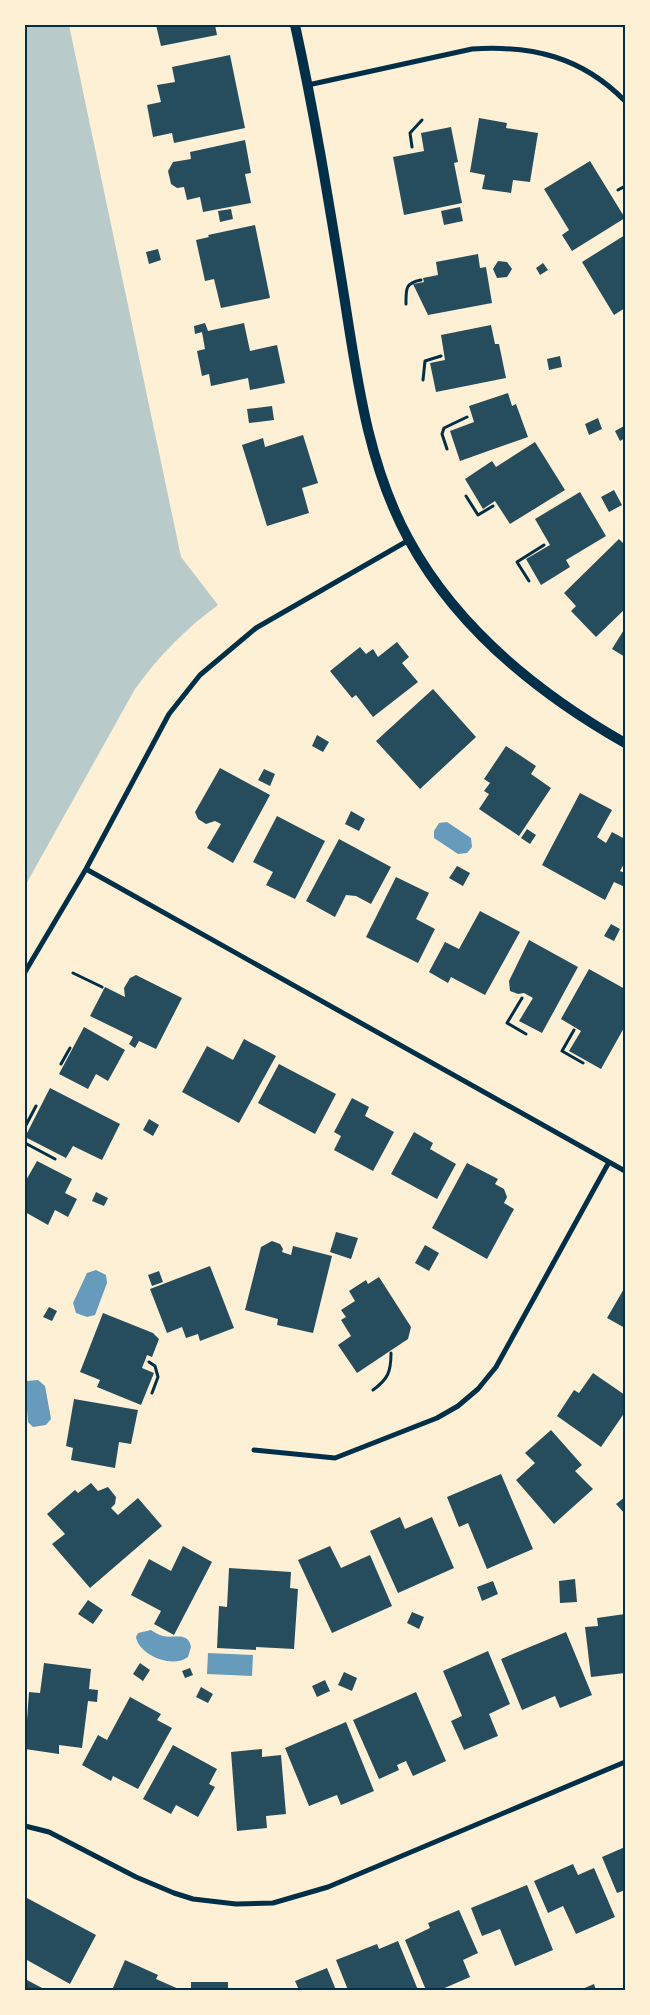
<svg xmlns="http://www.w3.org/2000/svg" width="650" height="2015" viewBox="0 0 650 2015" font-family="Inter,sans-serif">
  <style>
    .green { fill: #b9caca }
    .water { fill: #669bbc }
    .building { fill: #264d5e }
    .lines { fill: none; stroke-linecap: round; stroke-linejoin: round }
    .path { stroke: #003049; stroke-width: 3 }
    .minor { stroke: #003049; stroke-width: 5 }
    .secondary { stroke: #003049; stroke-width: 10 }
    .neatline { fill: none; stroke: #003049; stroke-width: 2 }
  </style>
  <rect width="100%" height="100%" fill="#fdf0d5"/>
  <path class="green" d="M25,25h44l112,532 37,48c-33,24 -59,51 -83,84l-110,197z"/>
  <path class="water" d="M447,822l24,16 1,9 -5,6 -9,1 -24,-16v-7l5,-8z
    M96,1270l10,5 1,8 -12,32 -8,2 -11,-4 -3,-10 14,-30z
    M38,1380l7,6 6,33 -5,6 -13,2 -5,-5 -3,-38 2,-3z
    M151,1630c3,2 8,5 12,6 11,3 25,-5 28,11l-3,10c-16,12 -49,-2 -52,-20l2,-4z
    M208,1653l45,2 -1,21 -45,-2z"/>
  <path class="building" d="M156,25h59l2,10 -56,11z
    M230,55l15,73 -71,15 -2,-10 -19,4 -6,-32 14,-3 -4,-17 18,-3 -3,-15z
    M479,118l28,5 -1,5 32,5 -8,49 -17,-2 -2,13 -29,-4 3,-14 -15,-3z
    M451,127l7,35 -4,1 8,40 -58,12 -11,-58 31,-6 -3,-18z
    M245,140l6,33 -6,1 6,29 -48,9 -3,-15 -13,3 -3,-13 -7,1 -6,-4 -3,-13 5,-9 18,-3 -1,-7z
    M590,161l35,57 -53,33 -10,-16 7,-5 -25,-41z
    M460,207l3,14 -19,4 -3,-14z
    M231,209l2,10 -13,3 -2,-11z
    M255,225l15,73 -49,10 -7,-29 -9,2 -9,-41 13,-3 -1,-2z
    M625,235v73l-11,7 -32,-53z
    M158,249l3,11 -12,4 -3,-12z
    M478,254l2,14 6,-1 6,36 -64,12 -15,-31 11,-2 -1,-4 15,-3 -2,-13z
    M498,261l9,1 5,7 -5,8 -10,1 -4,-9z
    M543,263l5,7 -8,5 -4,-7z
    M205,323l3,8 36,-8 6,28 27,-6 8,38 -35,7 -2,-12 -37,8 -2,-12 -7,2 -5,-25 8,-2 -3,-17 -7,2 -1,-8z
    M491,325l4,19h4l7,34 -70,14 -6,-29 15,-3 -4,-25z
    M560,356l2,11 -13,3 -2,-11z
    M508,393l4,13 4,-2 12,33 -68,24 -10,-30 24,-9 -5,-16z
    M272,406l2,14 -25,3 -2,-14z
    M598,418l4,11 -13,6 -4,-11z
    M624,426l1,12 -5,3 -5,-10z
    M303,435l15,48 -16,5 7,25 -42,13 -25,-81 21,-7 2,9z
    M535,442l30,48 -55,34 -15,-23 -12,8 -18,-30 27,-18 4,6z
    M614,490l8,15 -13,7 -8,-15z
    M580,492l26,44 -40,24 4,7 -29,18 -15,-26 24,-14 -15,-26z
    M619,539l6,6v50l-2,2 2,2v10l-29,28 -25,-26 5,-5 -12,-13z
    M625,628v29l-13,-8z
    M397,642l12,15 -7,6 16,19 -45,35 -17,-22 -4,3 -22,-27 30,-24 6,7 7,-5 5,8z
    M433,689l43,48 -56,52 -44,-48z
    M317,735l12,7 -6,10 -11,-6z
    M506,746l30,20 -5,8 20,14 -32,48 -40,-27 10,-15 -5,-3 6,-8 -6,-4z
    M220,768l50,27 -37,68 -26,-15 14,-24 -6,-3 -9,3 -8,-5 -3,-7z
    M264,769l11,5 -5,12 -12,-6z
    M580,793l32,17 -15,27 9,6 6,-11 13,7v23l-5,9 5,2v14l-11,-5 -9,18 -63,-35z
    M351,811l14,8 -6,12 -14,-7z
    M277,816l48,25 -30,58 -29,-14 7,-13 -20,-10z
    M527,829l9,6 -6,9 -9,-6z
    M339,839l52,28 -20,37 -15,-8 -10,-1 -11,22 -29,-16z
    M457,866l13,7 -7,13 -14,-8z
    M396,877l33,16 -13,26 19,10 -17,34 -52,-26z
    M480,911l40,21 -35,63 -34,-18 -3,6 -19,-11 16,-30 14,7z
    M611,924l9,5 -6,12 -10,-5z
    M529,940l49,27 -36,66 -23,-12 14,-23 -9,-5 -6,1 -8,-3 -1,-10z
    M589,969l36,20v37l-24,43 -32,-18 12,-20 -20,-12z
    M136,975l46,23 -26,51 -17,-8 -4,7 -6,-4 4,-7 -43,-21 15,-29 20,10 -1,-9 6,-10z
    M84,1027l41,23 -17,31 -12,-7 -8,15 -29,-15z
    M244,1039l32,17 -37,67 -57,-31 25,-46 26,14z
    M279,1064l57,30 -21,40 -57,-31z
    M50,1088l70,36 -18,36 -29,-14 -7,12 -41,-21z
    M352,1098l17,9 -4,9 29,16 -21,39 -39,-21 7,-14 -7,-4z
    M149,1119l10,6 -6,11 -10,-6z
    M414,1132l19,11 -3,6 26,15 -19,35 -46,-25z
    M37,1161l35,18 -7,14 12,6 -9,18 -13,-7 -7,15 -23,-13v-30z
    M467,1163l31,16 -3,5 9,5 3,8 -3,6 10,6 -27,50 -55,-31z
    M96,1192l12,6 -4,8 -12,-5z
    M336,1232l22,6 -7,21 -21,-7z
    M272,1241l8,3 3,5 -1,3 9,3 2,-9 39,10 -19,77 -36,-8 1,-6 -33,-9 16,-63z
    M425,1245l14,8 -10,18 -14,-8z
    M210,1266l24,62 -34,13 -2,-7 -12,4 -4,-11 -15,6 -17,-44z
    M159,1271l4,11 -11,4 -4,-11z
    M379,1277l32,50 -3,12 -51,34 -19,-28 13,-9 -10,-16 5,-3 -5,-7 14,-9 -6,-10 17,-11 2,4z
    M625,1287v41l-18,-10z
    M49,1307l8,4 -5,10 -9,-4z
    M103,1313l50,20 6,6 -7,18 -5,-2 -5,13 12,5 -13,32 -44,-18 3,-7 -20,-8z
    M593,1373l32,22v17l-24,35 -44,-31 17,-26 5,3z
    M74,1399l64,11 -7,34 -12,-2 -4,26 -44,-8 2,-12 -7,-2z
    M551,1430l31,35 -7,6 18,18 -39,35 -38,-44 19,-17 -10,-10z
    M501,1474l32,75 -46,20 -19,-46 -9,4 -12,-30z
    M91,1483l7,8 10,-4 8,10 -1,7 -4,4 7,7 20,-17 24,28 -72,62 -38,-44 13,-10 -18,-20 28,-24 3,3z
    M625,1497v17l-9,-10z
    M400,1517l5,12 27,-12 22,51 -56,25 -28,-62z
    M183,1546l29,16 -38,73 -20,-11 7,-13 -30,-16 18,-36 22,12z
    M330,1546l11,22 29,-13 22,51 -60,27 -34,-73z
    M229,1568l62,4 -1,16 8,1 -4,60 -38,-2v3l-39,-2 2,-42 8,1z
    M575,1579l2,23 -17,1 -1,-22z
    M493,1581l5,13 -16,7 -5,-14z
    M88,1600l15,10 -10,14 -15,-10z
    M412,1612l12,5 -5,12 -12,-6z
    M625,1614v59l-34,4 -6,-50 13,-1 -1,-8z
    M566,1632l26,63 -32,13 -5,-12 -33,14 -21,-51z
    M488,1651l22,53 -21,10 9,22 -34,14 -13,-29 11,-5 -19,-45z
    M44,1663l47,6 -2,20 9,1 -1,12 -9,-1 -6,47 -23,-3v9l-34,-5 4,-57 11,1z
    M140,1663l10,7 -7,11 -10,-7z
    M190,1668l3,7 -8,3 -3,-7z
    M344,1672l13,6 -5,13 -14,-6z
    M325,1680l5,11 -13,6 -5,-11z
    M201,1687l12,7 -5,9 -12,-6z
    M416,1692l30,69 -33,15 -7,-15 -9,4 2,5 -20,9 -26,-59z
    M130,1697l31,17 -4,6 15,8 -34,61 -25,-13 -2,5 -29,-16 16,-30 9,5z
    M346,1722l28,69 -33,14 -4,-10 -28,11 -24,-58z
    M173,1745l44,24 -8,15 6,3 -17,30 -22,-12 -5,9 -28,-15z
    M262,1749v8l19,-2 5,59 -20,2 1,12 -30,3 -6,-79z
    M625,1847v43l-8,3 -15,-36z
    M573,1864l5,11 16,-7 21,49 -39,17 -13,-28 -15,7 -14,-32z
    M527,1885l26,65 -38,16 -15,-37 -18,7 -11,-28z
    M27,1898l69,37 -26,49 -43,-24 -2,4v-61z
    M459,1910l19,43 -15,7 7,17 -30,13h-14l-21,-50 25,-12 -2,-5z
    M398,1941l20,49h-70l-12,-30 41,-16 2,5z
    M125,1960l33,15 -2,4 25,11h-69z
    M327,1968l9,22h-37l-4,-9z
    M25,1979l21,11h-21z
    M191,1982h37v8h-37z
    M594,1984l2,6h-16z"/>
  <g class="lines">
    <path class="path" d="M412,147l-2,-14 12,-13
      M618,190l7,-4
      M406,304c0,-15 -1,-21 15,-24
      M423,380l2,-19 16,-5
      M447,449l-5,-15 2,-6 23,-11
      M466,496l12,19 15,-9
      M529,581l-12,-19 27,-17
      M73,973l29,14
      M522,998l-15,25 19,11
      M574,1030l-12,21 21,12
      M61,1064l9,-16
      M25,1127l11,-21
      M25,1143l30,16
      M149,1362l6,4 3,11 -6,16
      M373,1390c15,-11 18,-18 18,-37"/>
    <path class="minor" d="M308,85l164,-36c60,-4 110,8 153,52
      M86,869l539,302
      M25,972l61,-103 83,-155 31,-39 56,-47 153,-88
      M254,1450l81,8 102,-40 21,-12 20,-17 18,-22 113,-205
      M25,1826l24,6 87,45 38,16 19,6 43,5 37,-1 55,-16 297,-125"/>
    <path class="secondary" d="M295,25c19,86 33,172 47,258 14,87 24,179 67,257 48,88 130,154 216,203"/>
  </g>
  <rect width="650" height="2015" fill="none" stroke="#fdf0d5" stroke-width="52"/>
  <rect x="26" y="26" width="598" height="1963" class="neatline"/>
</svg>
